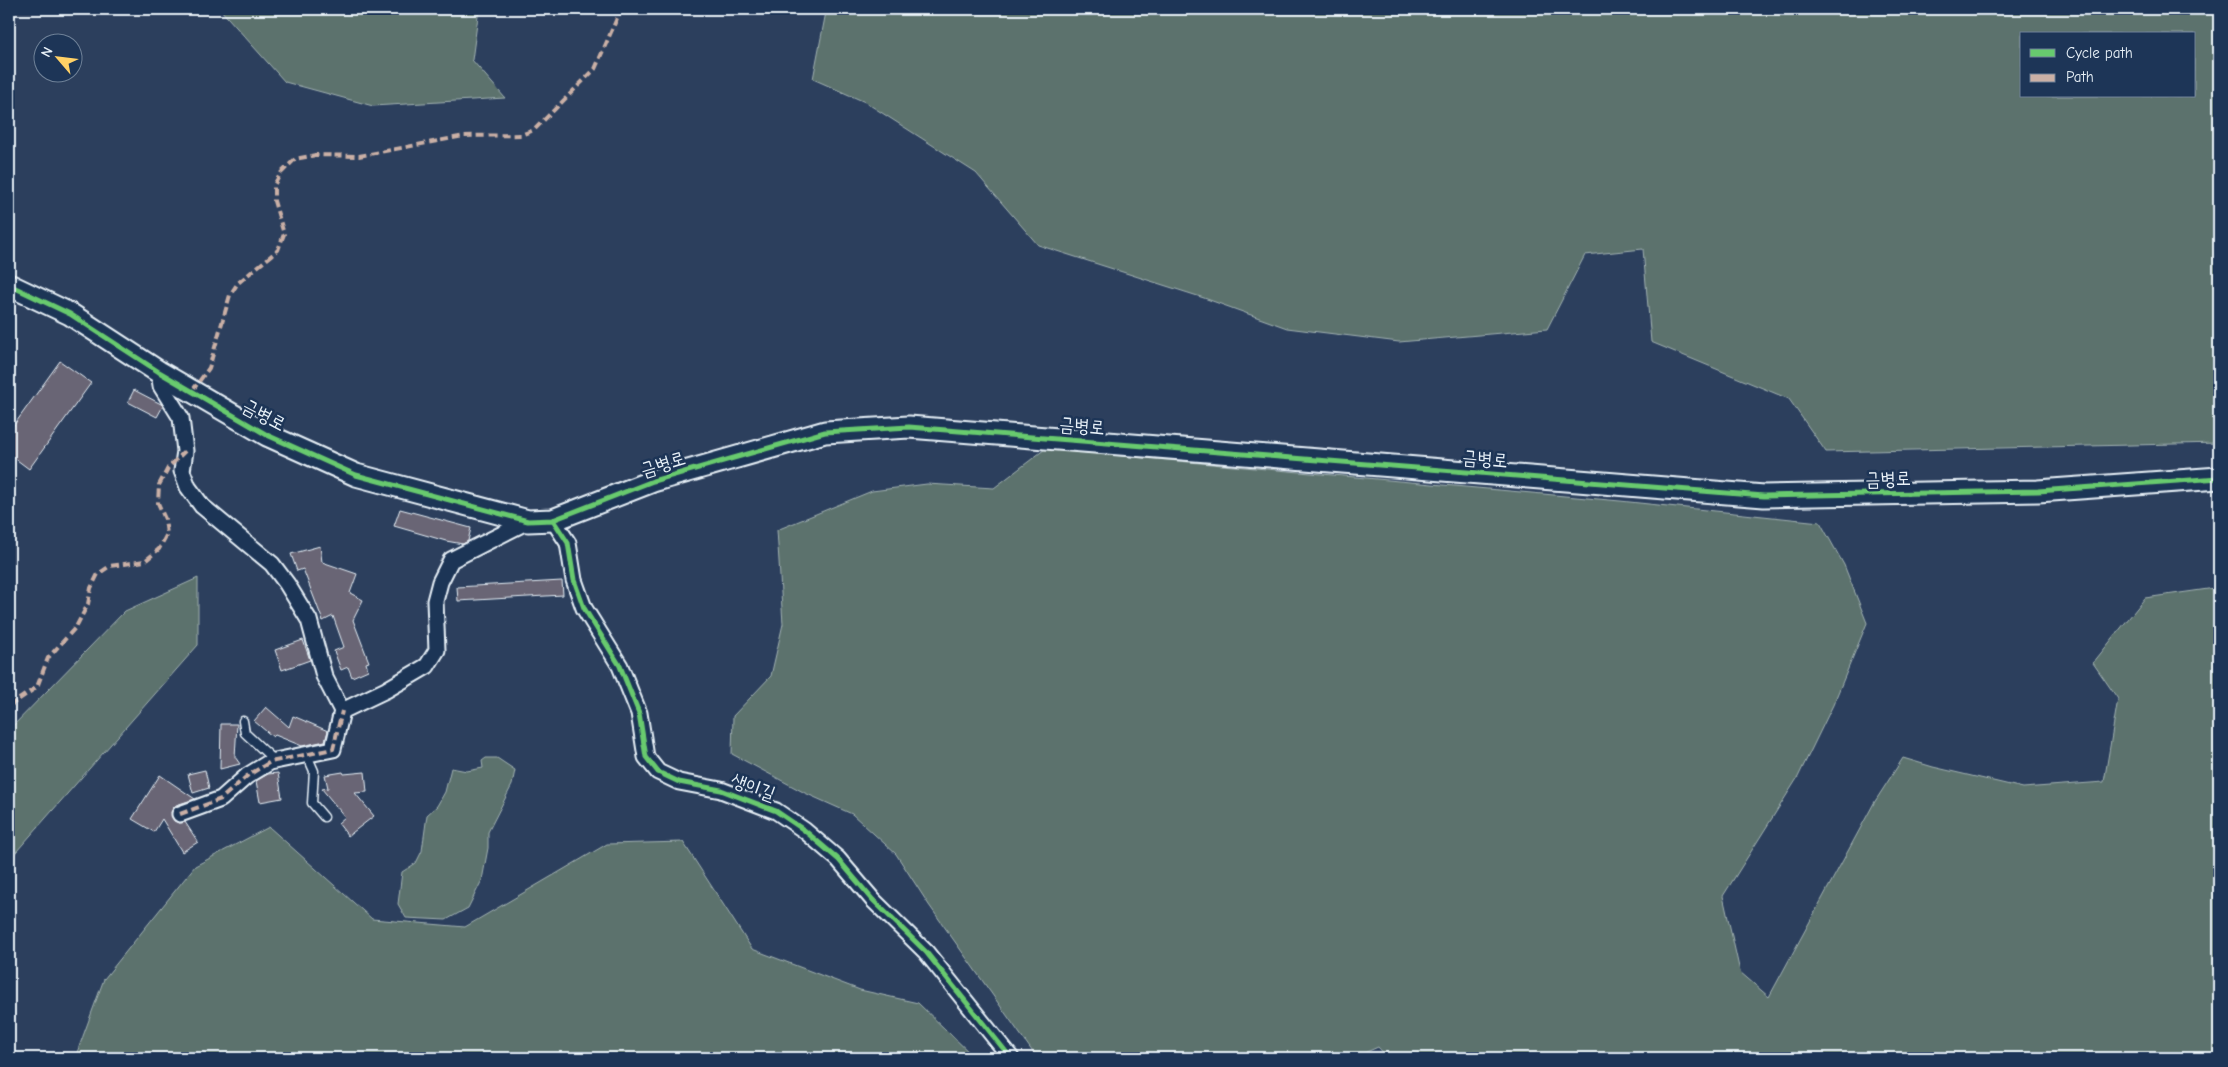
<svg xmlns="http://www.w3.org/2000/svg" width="2228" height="1067" viewBox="0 0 2228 1067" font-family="'Comic Neue','Poor Story',sans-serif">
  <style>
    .green { fill: #5c726d; stroke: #a2b2b2; fill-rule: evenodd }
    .building { fill: #696574; stroke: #e8f1f8 }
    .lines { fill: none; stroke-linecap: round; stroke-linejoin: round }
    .lane-casing { stroke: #e8f1f8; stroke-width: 11 }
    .street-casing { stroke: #e8f1f8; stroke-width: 19 }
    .secondary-casing { stroke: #e8f1f8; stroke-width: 25 }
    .lane { stroke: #1d3557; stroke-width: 8 }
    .street { stroke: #1d3557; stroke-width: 15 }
    .secondary { stroke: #1d3557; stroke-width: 21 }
    .quiet { stroke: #cab0a6; stroke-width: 4; stroke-dasharray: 8 4; stroke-linecap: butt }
    .cycleway-casing { stroke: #1d3557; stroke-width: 8 }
    .cycleway { stroke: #67ca6e; stroke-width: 5 }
    .labels { text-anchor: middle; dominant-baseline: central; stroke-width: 5; stroke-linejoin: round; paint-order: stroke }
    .street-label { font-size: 19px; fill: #e8f1f8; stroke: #1d3557 }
  </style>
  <rect width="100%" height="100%" fill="#2c3f5d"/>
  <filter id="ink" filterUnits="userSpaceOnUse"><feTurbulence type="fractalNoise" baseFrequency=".02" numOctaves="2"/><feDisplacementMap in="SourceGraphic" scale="10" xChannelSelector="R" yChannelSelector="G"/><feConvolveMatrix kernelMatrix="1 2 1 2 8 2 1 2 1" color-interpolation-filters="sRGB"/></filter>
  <g filter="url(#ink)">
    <path class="green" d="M220,9h259l-7,51 33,38 -132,8 -88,-24z
      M824,9h1395v434l-393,9 -37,-53 -138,-57 -8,-93 -58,6 -38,74 -148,13 -112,-14 -83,-30 -166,-53 -62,-72 -111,-71 -52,-23 13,-67zM2022,34h172v62h-172z
      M1045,449l575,52 200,21 24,43 23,58 -34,82 -35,72 -75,119 17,76 29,25 105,-194 29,-45 30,9 90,21 81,-6 14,-83 -25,-36 52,-65 70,-10 4,4v466h-209l-13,-2 -6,2h-603l-10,-11 -25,11h-316l-108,-153 -33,-51 -44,-40 -47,-21 -73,-39 1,-38 38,-40 12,-52 -6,-94 95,-39 55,-7 67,4z
      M198,578v67l-189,215v-130l116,-119z
      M486,758h11l18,12 -3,15 -24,47v16l-6,32 -14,28 -22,12 -40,-2 -8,-14 4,-32 14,-9 6,-12 5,-36 10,-9 8,-14 6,-24 16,3 16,-3 -1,-7z
      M269,827l103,92 93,8 142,-83 76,-2 69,107 108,41 58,13 57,55h-900l29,-79 91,-113z"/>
    <path class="building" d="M60,361l31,22 -62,86 -20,-15v-22z
      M134,390l27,14 2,2 -6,11 -29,-15z
      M400,509l71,19 -3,13 -5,3 -17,-3 -52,-15z
      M320,546l2,16 35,12 -7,19 13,7 -10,20 16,42 -3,1 2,7 -16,7 -4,-10 -7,3 -7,-19 10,-4 -11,-31 -10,5 -20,-52 -6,2 -6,-17z
      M562,581l1,14 -105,6 -1,-14z
      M303,640l7,20 -28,10 -7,-20z
      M266,707l23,20 4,-11 35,15 -3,10 -23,5 -27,-11 -2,2 -19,-16z
      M221,724h16l-2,33 5,7 -20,5z
      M205,770l4,18 -16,5 -5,-19z
      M343,772l1,2 21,-2 2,20 -12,1 19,23 -26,20 -10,-13 7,-6 -23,-28 6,-1 -3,-13z
      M278,773l4,25 -22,4 -4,-21 12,-7z
      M160,775l35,24 -19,6 -5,7 3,9 5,2 6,-1 13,20 -16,10 -20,-33 -8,13 -22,-13z"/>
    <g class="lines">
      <defs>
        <path id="lane" d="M243,721l2,12 30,28
          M307,755l7,16 -2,32 12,14"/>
        <path id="street" d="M159,372l2,14 20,32 4,33 -3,20 6,16 14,19 70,58 15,20 22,36 15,56 18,35 44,-21 41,-24 10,-16 -2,-49 5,-19 11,-22 77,-39
          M553,520l15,23 6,37 10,28 36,58 19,47 7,44 12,15 21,10 42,8 55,21 28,19 34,29 35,41 53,52 85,106
          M180,814l41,-15 26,-23 23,-14 63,-13 9,-38"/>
        <path id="secondary" d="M9,285l61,29 89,58 108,63 89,40 172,46 25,-1 100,-39 172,-49 84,-5 855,69 274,-5 181,-13"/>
      </defs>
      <use href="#lane" class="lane-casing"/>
      <use href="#street" class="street-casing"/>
      <use href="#secondary" class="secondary-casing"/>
      <use href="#lane" class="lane"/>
      <use href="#street" class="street"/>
      <use href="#secondary" class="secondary"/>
      <path class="quiet" d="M192,391l17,-23 21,-73 8,-12 40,-33 6,-16 -10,-33v-16l7,-12 14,-14 21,-4 43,1 105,-20 57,-1 13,-5 61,-61 26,-60
        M9,706l28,-19 11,-29 28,-31 12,-23 3,-16 7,-14 12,-8 35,-5 14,-12 8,-15 -2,-15 -7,-16 1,-18 9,-17 17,-17
        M180,814l41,-15 26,-23 23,-14 63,-13 9,-38"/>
      <defs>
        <path id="cycleway" d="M9,285l61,29 89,58 108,63 89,40 172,46 25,-1 100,-39 172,-49 84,-5 855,69 274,-5 181,-13
          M553,520l15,23 6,37 10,28 36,58 19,47 7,44 12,15 21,10 42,8 55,21 28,19 34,29 35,41 53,52 85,106"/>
      </defs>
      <use href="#cycleway" class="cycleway-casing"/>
      <use href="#cycleway" class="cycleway"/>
    </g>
  </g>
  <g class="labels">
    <g class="street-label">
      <text transform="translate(264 415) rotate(28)">금병로</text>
      <text transform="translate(1082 426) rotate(5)">금병로</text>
      <text transform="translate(1485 459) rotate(5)">금병로</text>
      <text transform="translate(663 464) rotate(-17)">금병로</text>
      <text transform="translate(1888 479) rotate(-1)">금병로</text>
      <text transform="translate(753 787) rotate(20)">생이길</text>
    </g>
  </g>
  <rect width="2228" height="1067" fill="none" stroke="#1d3557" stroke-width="30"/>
  <rect x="15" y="15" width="2198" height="1037" fill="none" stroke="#e8f1f8" stroke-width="2" filter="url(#ink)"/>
  <rect x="2020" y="32" width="175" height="65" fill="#1d3557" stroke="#6e8097"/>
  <rect x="2030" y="49" width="25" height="8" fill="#67ca6e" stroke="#6e8097"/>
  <text x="2066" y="58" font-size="15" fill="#e8f1f8">Cycle path</text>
  <rect x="2030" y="74" width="25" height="8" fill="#cab0a6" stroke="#6e8097"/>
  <text x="2066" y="82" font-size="15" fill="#e8f1f8">Path</text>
  <g transform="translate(58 58) rotate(298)"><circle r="24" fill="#1d3557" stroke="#6e8097"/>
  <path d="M0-4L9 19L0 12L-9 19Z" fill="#ffd166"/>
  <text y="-8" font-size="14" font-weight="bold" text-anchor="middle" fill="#e8f1f8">N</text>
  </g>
</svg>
